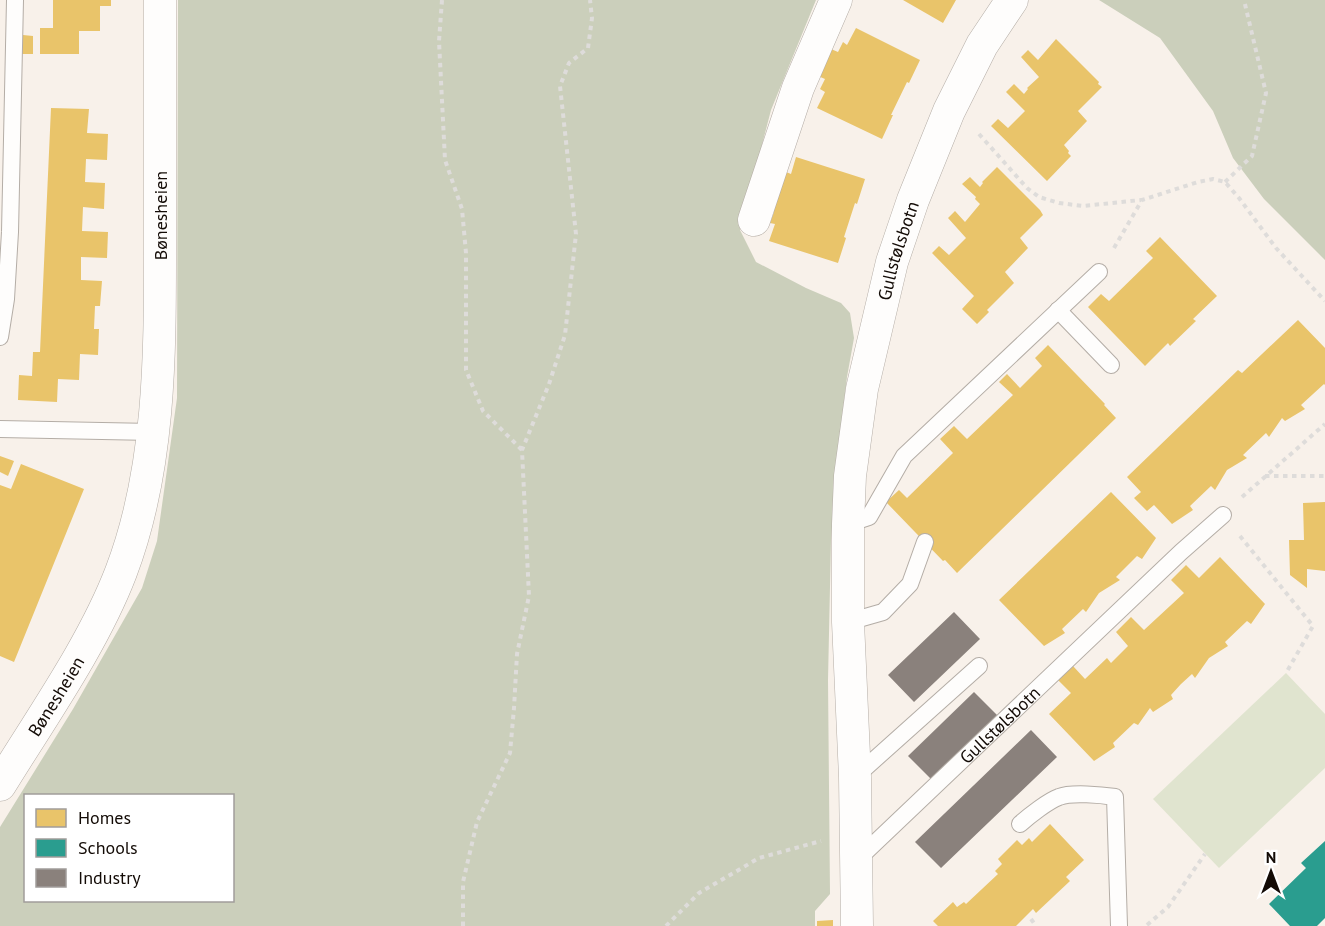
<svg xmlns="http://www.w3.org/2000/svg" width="1325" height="926" viewBox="0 0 1325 926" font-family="'PT Sans',sans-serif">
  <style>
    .green { fill: #e0e4cf }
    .forest { fill: #cbcfbb; fill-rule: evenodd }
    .homes { fill: #e9c46a }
    .schools { fill: #2a9d8f }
    .industry { fill: #8a817c }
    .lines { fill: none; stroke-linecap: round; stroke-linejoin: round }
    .service-casing { stroke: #b4ada6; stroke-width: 18 }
    .minor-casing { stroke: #b4ada6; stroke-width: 33 }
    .path { stroke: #dedcda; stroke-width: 4; stroke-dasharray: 4.5 4.5; stroke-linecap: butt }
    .service { stroke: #fefdfc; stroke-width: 16 }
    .minor { stroke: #fefdfc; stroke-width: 32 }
    .labels { text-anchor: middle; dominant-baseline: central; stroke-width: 6; stroke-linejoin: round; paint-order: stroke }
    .street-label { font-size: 18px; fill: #130b06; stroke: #fff }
  </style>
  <rect width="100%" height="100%" fill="#f8f1ea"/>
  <path class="green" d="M1286,673l39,41v54l-106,100 -66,-69z"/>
  <path class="forest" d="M178,0h638l-45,110 -31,120 16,32 50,26 35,15 9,10 4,25 -7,39 -10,84 -6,79 -3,140 2,214 -15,17v15h-815v-99l73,-118 69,-121 15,-47 20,-143zM26,796h206v104h-206z
    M1099,0h226v260l-61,-61 -31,-41 -20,-47 -53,-73z"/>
  <path class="homes" d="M53,0h58v6h-11v25h-21v23h-39v-26h13z
    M903,0h53l-13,23z
    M856,28l64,32 -11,23 -2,-1 -16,33h2l-11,24 -65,-31 8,-16 -5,-3 5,-10 -7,-3 13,-27 7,3 5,-10 4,3z
    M23,35l10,1v18h-11z
    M1056,39l43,43 -1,2 4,3 -24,24 9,10 -23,24 5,6 -1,2 3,3 -24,25 -56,-55 7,-7 10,9 17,-17 -19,-19 8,-8 10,10 4,-5 -1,-1 12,-11 -18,-20 7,-7 10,10z
    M51,108l38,1 -2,24 21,1 -1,26 -21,-1 -1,23 20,1 -1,26 -21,-2 -1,24 26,1 -1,26 -26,-1v23l21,1 -2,25h-5l-1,23h5l-1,26 -18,-1 -1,26 -21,-1 -1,23 -39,-2 1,-25 13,1 1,-24h7z
    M796,157l69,22 -8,25 -2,-1 -11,34 2,1 -8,25 -69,-22 6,-17 -5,-1 4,-11 -7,-3 19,-37 5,2z
    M997,167l43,43 3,5 -23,23 8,10 -23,24 9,11 -27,27 2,2 -12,12 -15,-15 12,-13 -42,-43 7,-7 10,9 17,-17 -18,-20 7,-7 10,11 15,-18 -5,-5 1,-2 -14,-13 8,-7 10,10 3,-4 -1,-1z
    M1160,237l57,59 -24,23 3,2 -26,25 -2,-3 -23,23 -57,-59 13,-13 8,7 44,-43 -7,-7z
    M1298,320l27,28v37l-1,-1 -23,21 4,4 -20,12 -3,-3 -13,19 -3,-4 -23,22 4,3 -20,12 -12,20 -4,-4 -21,20 3,4 -21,14 -18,-19 -7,6 -13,-13 7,-6 -14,-15 111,-107 4,3z
    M1048,345l57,59 -1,1 12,13 -159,155 -12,-13 -2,1 -57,-59 13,-12 8,8 46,-45 -13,-14 14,-13 13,13 46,-44 -14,-13 8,-8 13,14 22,-22 -7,-8z
    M0,456l14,5 -6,15 -8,-4z
    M21,464l63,25 -70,173 -14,-6v-171l11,4z
    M1111,492l45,46 -14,21 -5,-3 -21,21 4,3 -21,13 -13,19 -3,-3 -21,20 3,4 -21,13 -45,-46z
    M1325,502v69l-18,-2v19l-17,-13 -1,-35h15l-1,-37z
    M1220,557l45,47 -14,20 -4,-3 -22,21 3,4 -19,12 -14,20 -3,-4 -11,10 -10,11 2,4 -20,13 -3,-4 -12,17 -4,-2 -21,20 2,4 -21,14 -45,-47 22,-21 -13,-13 15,-14 12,13 22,-21 4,5 17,-17 -12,-14 15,-15 13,13 40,-37 -13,-13 15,-15 13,13z
    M1050,824l34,36 -18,17 4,4 -34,32 -3,-4 -17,17h-78l-5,-5 20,-19 4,5 7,-5 2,2 32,-30 -3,-3 7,-7 -4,-5 19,-19 5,5 7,-7 3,4z
    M833,920v6h-16v-5z"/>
  <path class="schools" d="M1325,841v77l-8,8h-27l-21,-22 37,-36 -5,-5z"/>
  <path class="industry" d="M954,612l26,27 -66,63 -26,-27z
    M974,692l26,26 -65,65 -27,-27z
    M1031,730l26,27 -116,111 -26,-26z"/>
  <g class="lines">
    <defs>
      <g id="service">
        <path d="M1058,310l53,55"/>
        <path d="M0,337l6,-38 4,-67 5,-232"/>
        <path d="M0,429l153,3"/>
        <path d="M848,524l21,-7 35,-61 195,-184"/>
        <path d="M848,622l35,-10 27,-28 15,-42"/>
        <path d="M855,777l124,-111"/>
        <path d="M1020,824c9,-8 28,-23 39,-27 12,-5 43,-2 56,0l4,129"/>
        <path id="s1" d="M856,861l325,-309 42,-37"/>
      </g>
      <g id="minor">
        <path d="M754,220l44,-132 38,-88"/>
        <path id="s2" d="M0,785c41,-67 93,-140 121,-213 40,-105 39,-221 39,-332 0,-80 0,-160 0,-240"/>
        <path id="s3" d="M857,926l-2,-149 -7,-155v-98l2,-48 12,-87 30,-127 21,-62 36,-89 33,-66 30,-45"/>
      </g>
    </defs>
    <use href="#service" class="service-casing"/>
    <use href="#minor" class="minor-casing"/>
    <path class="path" d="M442,0l-3,41 6,119 17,49 4,44v117l17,41 39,39
      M979,134l48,54 12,9 20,6 24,3 58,-6
      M1225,182l27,-26 14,-63 -22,-93
      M1114,248l28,-48 56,-18 15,-3 12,3 14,16 37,50 49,53
      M1265,476h60
      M1242,497l83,-73
      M1240,536l73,90 -27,47
      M1031,919l5,7
      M1147,925l21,-18 37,-53
      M463,926v-44l14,-60 33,-69 4,-45 3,-54 12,-58 -7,-146 27,-66 16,-49 11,-101 -16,-148 9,-23 19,-15 4,-30 -2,-18
      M666,926l33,-33 60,-35 62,-17"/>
    <use href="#service" class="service"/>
    <use href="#minor" class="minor"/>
  </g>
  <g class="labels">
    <g class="street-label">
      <text stroke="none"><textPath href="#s2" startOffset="606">Bønesheien</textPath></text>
      <text stroke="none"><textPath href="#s3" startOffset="681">Gullstølsbotn</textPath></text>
      <text stroke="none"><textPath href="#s2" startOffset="105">Bønesheien</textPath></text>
      <text stroke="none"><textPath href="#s1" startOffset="198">Gullstølsbotn</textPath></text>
    </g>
  </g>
  <rect x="24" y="794" width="210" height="108" fill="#ffffff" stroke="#a19d9b" stroke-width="1.5"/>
  <rect x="36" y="809" width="30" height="18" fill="#e9c46a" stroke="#a19d9b" stroke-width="1.5"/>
  <text x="78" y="824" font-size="18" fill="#130b06">Homes</text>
  <rect x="36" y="839" width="30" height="18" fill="#2a9d8f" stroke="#a19d9b" stroke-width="1.5"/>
  <text x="78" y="854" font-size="18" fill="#130b06">Schools</text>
  <rect x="36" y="869" width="30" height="18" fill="#8a817c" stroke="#a19d9b" stroke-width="1.5"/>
  <text x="78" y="884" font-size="18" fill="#130b06">Industry</text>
  <g transform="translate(1271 872)" stroke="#ffffff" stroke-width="4.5" paint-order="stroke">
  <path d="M0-4.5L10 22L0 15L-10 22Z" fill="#130b06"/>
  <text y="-9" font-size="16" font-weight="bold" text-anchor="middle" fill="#130b06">N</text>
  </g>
</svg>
